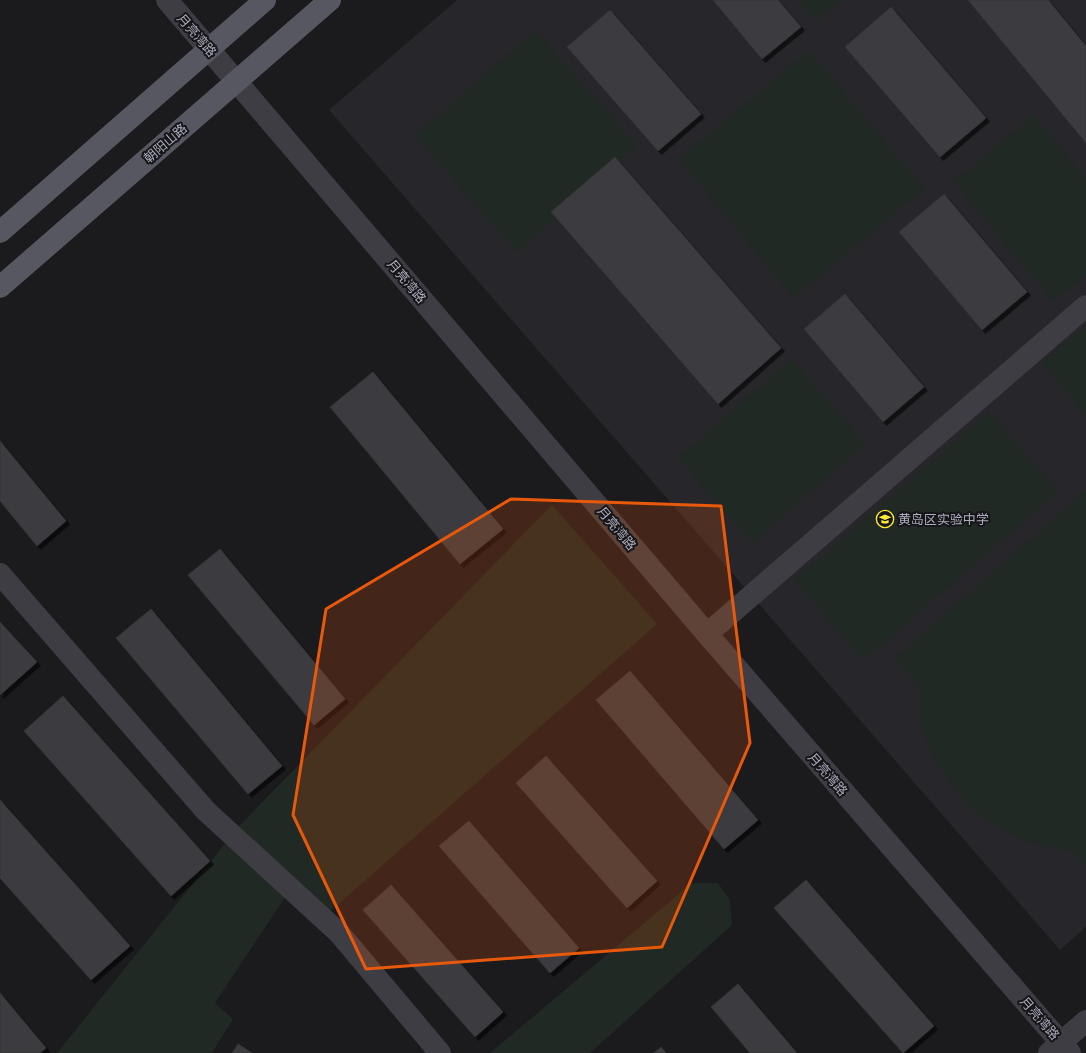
<svg xmlns="http://www.w3.org/2000/svg" width="1086" height="1053" viewBox="0 0 1086 1053" font-family="Quicksand,'Noto Sans SC',sans-serif">
  <style>
    .built { fill: #27262a }
    .green { fill: #202923 }
    .building { fill: #3b3a3f; stroke: #353439; filter: url(#shadow) }
    .lines { fill: none; stroke-linecap: round; stroke-linejoin: round }
    .minor { stroke: #3e3d44; stroke-width: 22 }
    .major { stroke: #575762; stroke-width: 22 }
    .marked { fill: #e8590c; fill-opacity: 0.2; stroke: #e8590c; stroke-width: 3; stroke-linejoin: round }
    .labels { text-anchor: middle; dominant-baseline: central; stroke-width: 4; stroke-linejoin: round; paint-order: stroke }
    .street-label { font-size: 13px; fill: #acadbd; stroke: #161518 }
    .poi-label { font-size: 13px; fill: #acadbd; stroke: #161518; text-anchor: start }
  </style>
  <defs>
    <filter id="shadow"><feDropShadow dx="3.5" dy="3.5" stdDeviation="0" flood-color="#0009"/></filter>
  </defs>
  <rect width="100%" height="100%" fill="#1b1a1d"/>
  <path class="built" d="M457,0h629v927l-26,23 -731,-840z"/>
  <path class="green" d="M799,0h42l-25,21z
    M535,30l102,116 -120,106 -102,-116z
    M809,51l115,138 -130,109 -115,-139z
    M1033,115l53,64v96l-32,27 -100,-120z
    M1086,325v90l-44,-52z
    M791,359l74,85 -112,99 -75,-85z
    M989,412l69,80 -194,168 -69,-80z
    M1086,490v377l-13,-16 -47,-9 -50,-28 -38,-48 -17,-39 -2,-41 -24,-28z
    M552,505l105,119 -330,290 -33,-30 -79,119 18,16 -21,34h-155l182,-227z
    M692,883h26l12,17 2,25 -142,128h-100z"/>
  <path class="building" d="M713,0h65l23,27 -39,32z
    M968,0h80l38,46v97z
    M891,7l95,111 -46,39 -95,-110z
    M610,10l91,104 -43,37 -91,-104z
    M615,157l166,191 -63,56 -167,-192z
    M944,194l83,98 -45,38 -83,-98z
    M845,294l79,93 -41,35 -79,-93z
    M373,372l130,157 -43,35 -130,-157z
    M0,441l66,80 -29,25 -37,-45z
    M220,549l125,150 -31,26 -126,-150z
    M151,609l131,157 -34,28 -132,-156z
    M0,622l37,40 -37,33z
    M630,671l128,149 -34,29 -128,-149z
    M63,696l147,165 -39,35 -147,-165z
    M546,756l111,125 -30,27 -111,-125z
    M0,800l130,146 -39,34 -91,-102z
    M469,821l110,127 -29,25 -111,-127z
    M806,880l128,146 -31,27 -129,-145z
    M391,885l112,127 -28,25 -112,-127z
    M738,984l59,69h-47l-39,-46z
    M0,993l46,55 -6,5h-40z
    M238,1044l14,9h-20z
    M661,1047l5,6h-12z"/>
  <g class="lines">
    <path class="minor" d="M167,0l540,634 363,419
      M0,574l206,237 133,122 101,120
      M707,634l379,-328
      M1049,1053l37,-32"/>
    <path class="major" d="M0,232l265,-232
      M0,287l330,-287"/>
  </g>
  <path class="marked" d="M511,499l210,7 29,237 -88,204 -296,22 -73,-154 33,-206z"/>
  <defs>
    <symbol id="school-ring" viewBox="-11 -11 22 22"><circle r="9.5" fill="#161518" stroke="#ffec30" stroke-width="1.5"/><path d="M0-5L7-2L0 1L-7-2ZM-4 1L0 2.5L4 1V4Q0 6-4 4Z" fill="#ffec30"/></symbol>
  </defs>
  <g fill-rule="evenodd">
    <use href="#school-ring" x="875" y="509" width="20" height="20"/>
  </g>
  <g class="labels">
    <g class="street-label">
      <text transform="translate(197 35) rotate(49)">月亮湾路</text>
      <text transform="translate(165 143) rotate(-41)">朝阳山路</text>
      <text transform="translate(407 281) rotate(50)">月亮湾路</text>
      <text transform="translate(617 528) rotate(50)">月亮湾路</text>
      <text transform="translate(828 774) rotate(49)">月亮湾路</text>
      <text transform="translate(1040 1018) rotate(49)">月亮湾路</text>
    </g>
    <g class="poi-label">
      <text x="898" y="519">黄岛区实验中学</text>
    </g>
  </g>
</svg>
